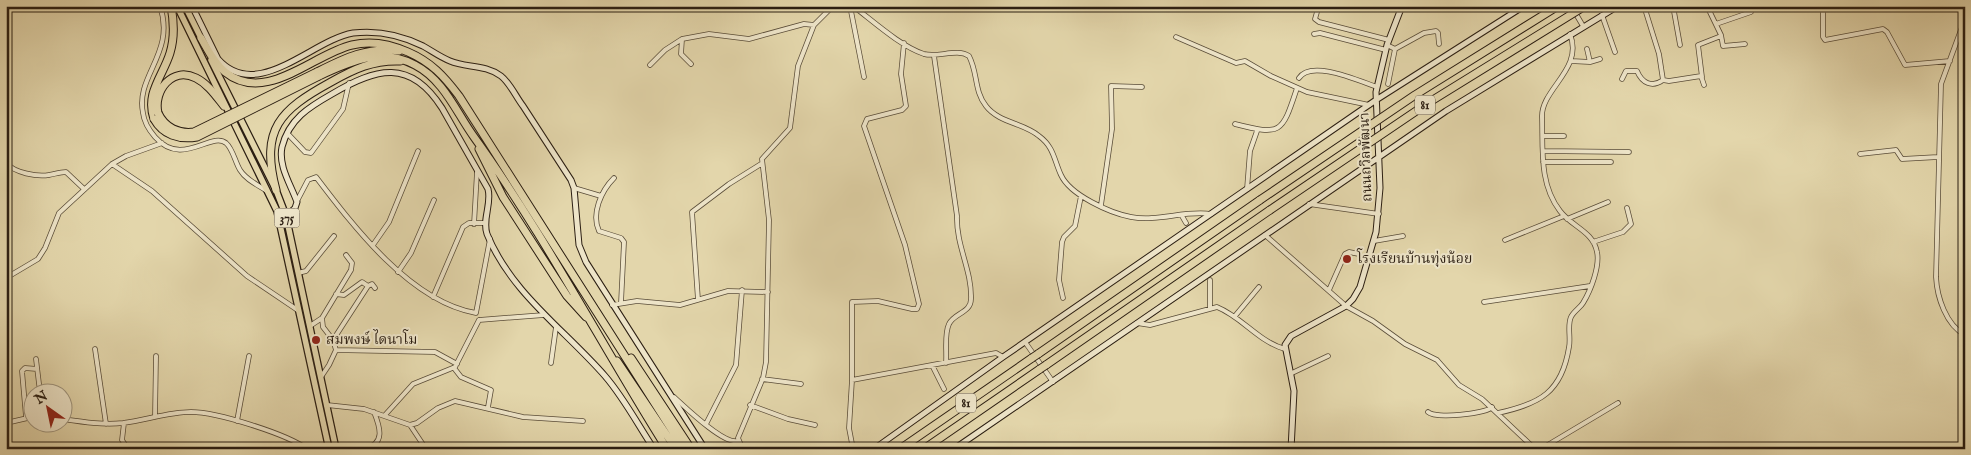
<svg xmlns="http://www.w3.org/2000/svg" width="1971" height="455" viewBox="0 0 1971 455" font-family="'IM FELL English','Noto Serif Thai',serif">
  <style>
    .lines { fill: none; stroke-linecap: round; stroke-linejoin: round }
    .street-casing { stroke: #594c38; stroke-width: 5.5 }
    .secondary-casing { stroke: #2b1e12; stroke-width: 7 }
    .primary-casing { stroke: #2b1e12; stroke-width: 8 }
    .highway-casing { stroke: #2b1e12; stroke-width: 9 }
    .street { stroke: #ede4c8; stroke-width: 4 }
    .secondary { stroke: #ede4c8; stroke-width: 5 }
    .primary { stroke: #e3d6ab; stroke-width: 5.5 }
    .highway { stroke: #e3d6ab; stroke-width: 7 }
    .highway-bridge-casing { stroke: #2b1e12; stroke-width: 9; stroke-linecap: butt }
    .highway-bridge { stroke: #e3d6ab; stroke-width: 7 }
    .poi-dot { fill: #8f2418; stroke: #ede4c8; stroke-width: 2 }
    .labels { text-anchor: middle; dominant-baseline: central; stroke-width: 4; stroke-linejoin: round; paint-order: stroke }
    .shield { fill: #ede4c8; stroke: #655949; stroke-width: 1 }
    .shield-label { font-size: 12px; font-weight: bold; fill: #2b1e12 }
    .street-label { font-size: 14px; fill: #2b1e12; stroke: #ede4c8 }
    .poi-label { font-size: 14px; fill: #2b1e12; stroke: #ede4c8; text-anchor: start }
  </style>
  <rect width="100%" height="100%" fill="#e3d6ab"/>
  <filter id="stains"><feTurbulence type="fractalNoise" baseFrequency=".004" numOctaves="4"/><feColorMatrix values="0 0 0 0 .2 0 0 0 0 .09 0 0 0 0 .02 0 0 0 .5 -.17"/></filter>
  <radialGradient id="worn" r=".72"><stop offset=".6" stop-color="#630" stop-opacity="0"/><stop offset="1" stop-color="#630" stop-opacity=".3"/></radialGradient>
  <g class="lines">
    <defs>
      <path id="street" d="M160,6c16,47 -25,70 -17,107 1,9 6,17 12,24 27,31 56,-6 71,6 7,6 9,19 14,27 6,10 18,15 27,21
        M850,6l14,71
        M853,6c20,15 47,40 71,48 14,4 33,-6 45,2 9,17 5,35 17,50 13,17 38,17 53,30 15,11 15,24 22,39 9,20 49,38 70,42 27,5 54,-7 80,-3
        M1568,6l5,3 10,17
        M1673,6l7,39
        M1707,6l14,29 2,11 22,-2
        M1825,6l-2,5v26l2,3 58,-11 4,3 18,33 45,-4
        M1317,12l-2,7 4,3 70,18
        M1602,15l13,37
        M1965,19l-24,65 -5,193c1,20 10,48 29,58
        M1716,24l35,-12
        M1314,34l6,-1 66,17
        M1176,37l60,26 9,-2 26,15 36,16 62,13
        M1387,45l8,4 -7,35
        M1395,49l29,-16 12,-2 2,2 1,11
        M1587,49l3,13
        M934,56l23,160c-1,30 15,54 14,83 0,14 -17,14 -22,25 -5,10 -2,27 -3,39
        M1571,61l19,1 10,-3
        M691,64l-10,-10 1,-15 27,-5 40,5 55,-15 10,1
        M650,65l15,-15 17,-11
        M1702,77l-4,-32 23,-9
        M1299,78c12,-19 60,3 78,9
        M1622,79l4,-8h11c5,12 15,17 26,9l-4,-26 -15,-48
        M1663,80l6,1 32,-5 3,9
        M1235,124c47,12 47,9 62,-36
        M287,133l18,19 6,1 32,-44 6,-26
        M1543,136h21
        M1543,151l86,1
        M1860,154l36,-4 6,9 36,-2
        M1543,162h68
        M6,163c9,10 31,14 43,12 6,-1 11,-3 17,-3l18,17
        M112,164l40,27 95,85 52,35
        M614,178c-13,13 -23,36 -15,53l22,7 3,4 -3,61
        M574,188l27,8
        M1247,189l3,-38 7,-20
        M297,201l11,-21 8,-3c38,50 95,125 160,136
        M1309,204l70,10
        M1101,205l11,-76 -1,-43 31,1
        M1182,216l4,7
        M1567,219l41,-17
        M474,224l3,-52
        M1265,235l81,71 27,15 32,23 32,16 22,25 23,14 53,50
        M1505,240l59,-24
        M1374,241l29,-5
        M1593,242l30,-10 8,-8 -4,-16
        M373,245l16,-23 29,-71
        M398,272l13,-19 23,-53
        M298,273l8,-2 28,-35
        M6,278l32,-19 7,-11 14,-35 53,-49 14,-8 36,-13
        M1329,290l16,-36 4,-2 10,2
        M336,294l8,1 18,-13 6,4
        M433,297l30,-70 6,-4h17
        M1063,298l-4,-18 3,-38 2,-5 11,-11 6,-30
        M698,300l-6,-88 37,-28 32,-20
        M1484,302l106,-16
        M612,305l25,-4 43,4 48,-14 40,1
        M1210,308v-28
        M476,313l14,-74
        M1235,316l24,-29
        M322,318l1,9 10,13
        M479,320l65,-5
        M1137,323l13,2 67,-18c25,10 42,35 68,42
        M310,326l12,-8 29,-48 1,-7 -6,-8
        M1025,342l28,40
        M95,349l11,75
        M336,350l-3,-10 35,-54 4,-2 3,4
        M36,359l4,33
        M551,363l5,-36
        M932,365l12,24
        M454,368l7,9 30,13 -3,17
        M1292,373l36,-17
        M321,377l8,-12 7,-15 99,2 22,12
        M762,379l39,5
        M852,380v-78l26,-1 34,8h5l2,-5 -14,-59 -41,-119 3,-7 35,-9 4,-4 -5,-32 3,-31
        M674,397c11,10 50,48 64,44
        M327,405l37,4 46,16 7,-2 21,-15 17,-7 68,16 60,4
        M750,405l38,14 27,6
        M1428,412c7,7 58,2 64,-5
        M1498,413c42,-9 64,-21 71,-66 2,-9 -2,-22 2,-30 3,-6 9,-9 12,-14 8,-13 17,-37 14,-51 -4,-21 -25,-25 -37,-41 -21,-27 -17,-62 -18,-94 -1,-28 42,-48 28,-83
        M385,415l28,-31 42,-17 24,-47
        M26,417l-4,-46 3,-3 12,1
        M155,417l1,-61
        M62,419c21,3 41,6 61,4 23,-3 46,-11 68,-11 26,0 96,22 116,37
        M237,421l12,-65
        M6,423l26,-6
        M124,423l-2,17 6,9
        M706,424l30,-59 6,-75
        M410,425l16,24
        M364,449c22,-5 16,-22 10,-37
        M749,449l-8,-4 -3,-7 25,-60 3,-16 3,-142 -7,-61 28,-31 8,-62 16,-41 19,-19
        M853,449l-4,-21 3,-48 144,-27 7,4
        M1541,449l77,-46"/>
      <path id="secondary" d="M192,6l26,53c39,44 94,-19 135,-26 25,-3 48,2 70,13 9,5 17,11 27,15 16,7 35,3 51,15 9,7 15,21 22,30 16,25 32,49 48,74l3,8 5,57 7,17 119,187
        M286,216l9,-8 2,-6c-6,-17 -19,-36 -15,-55 7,-28 27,-40 50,-53 44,-26 78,-36 110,14l46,81c4,15 -6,30 -1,45 24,59 78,96 118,142 19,22 33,49 49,73
        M874,449l129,-92 373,-257 148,-94
        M954,449l492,-338 172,-105
        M1291,449l3,-58 -9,-46 6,-9 55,-30 7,-7 7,-12 16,-55 4,-44 -4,-96 11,-47 15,-39"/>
      <path id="primary" d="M177,6l100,205 52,238
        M185,6l17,34
        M211,60l65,130 10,26 50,233"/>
      <path id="highway" d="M201,38c7,12 13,25 24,34 41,33 88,-18 127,-27 20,-5 38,-1 56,7 23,10 36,24 51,44l225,353
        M317,72c26,-13 51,-26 82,-21
        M319,76c32,-15 62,-29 96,-11 29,15 41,47 59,72 72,100 128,209 193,312
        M158,113c-5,-22 14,-47 38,-35 12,6 20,18 28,28
        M154,119c-9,-26 9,-43 16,-66 5,-16 4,-31 1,-47
        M479,149l24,48 64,99 19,21
        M276,190c-16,-61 4,-80 55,-108 23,-13 42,-22 69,-21
        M1038,354l222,-154
        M631,358l60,91
        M617,361l59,88
        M1046,365l224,-155
        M900,449l132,-91
        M924,449l116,-80"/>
    </defs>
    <use href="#street" class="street-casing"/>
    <use href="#secondary" class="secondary-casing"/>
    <use href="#primary" class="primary-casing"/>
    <use href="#highway" class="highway-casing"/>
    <use href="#street" class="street"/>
    <use href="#secondary" class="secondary"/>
    <use href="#primary" class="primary"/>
    <use href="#highway" class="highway"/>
    <defs>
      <path id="highway-bridge" d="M158,113c7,15 21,21 36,19l123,-60
        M154,119c9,16 25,21 43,18l122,-61
        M1260,200l155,-105 143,-89
        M1270,210l158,-107 157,-97
        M1032,358l6,-4
        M1040,369l6,-4"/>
    </defs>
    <use href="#highway-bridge" class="highway-bridge-casing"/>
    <use href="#highway-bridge" class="highway-bridge"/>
  </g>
  <g class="poi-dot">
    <circle cx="1347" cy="259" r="5"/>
    <circle cx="316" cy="340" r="5"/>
  </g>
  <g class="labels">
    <g class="shield">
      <rect x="1415" y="95.5" width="20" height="19" rx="4"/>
      <rect x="274.5" y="208.5" width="25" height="19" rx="4"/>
      <rect x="956" y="393.5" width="20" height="19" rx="4"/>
    </g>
    <g class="shield-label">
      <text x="1425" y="105">81</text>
      <text x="287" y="218">375</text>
      <text x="966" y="403">81</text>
    </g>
    <g class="street-label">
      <text transform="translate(1366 157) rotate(-92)">ถนนถวิลพัฒนา</text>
    </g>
    <g class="poi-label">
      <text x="1357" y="259">โรงเรียนบ้านทุ่งน้อย</text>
      <text x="326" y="340">สมพงษ์ ไดนาโม</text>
    </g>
  </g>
  <rect width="1971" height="455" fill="none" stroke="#e3d6ab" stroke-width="25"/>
  <rect x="8" y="8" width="1956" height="440" fill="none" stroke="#2b1e12" stroke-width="2.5"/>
  <rect x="12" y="12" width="1946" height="430" fill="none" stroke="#2b1e12"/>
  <g transform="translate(48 408) rotate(327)"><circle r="24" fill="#ede4c8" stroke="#9f957f"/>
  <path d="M0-4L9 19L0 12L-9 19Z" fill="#8f2418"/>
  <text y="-8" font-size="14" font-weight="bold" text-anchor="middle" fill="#2b1e12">N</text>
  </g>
  <rect width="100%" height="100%" filter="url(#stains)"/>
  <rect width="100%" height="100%" fill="url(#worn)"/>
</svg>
